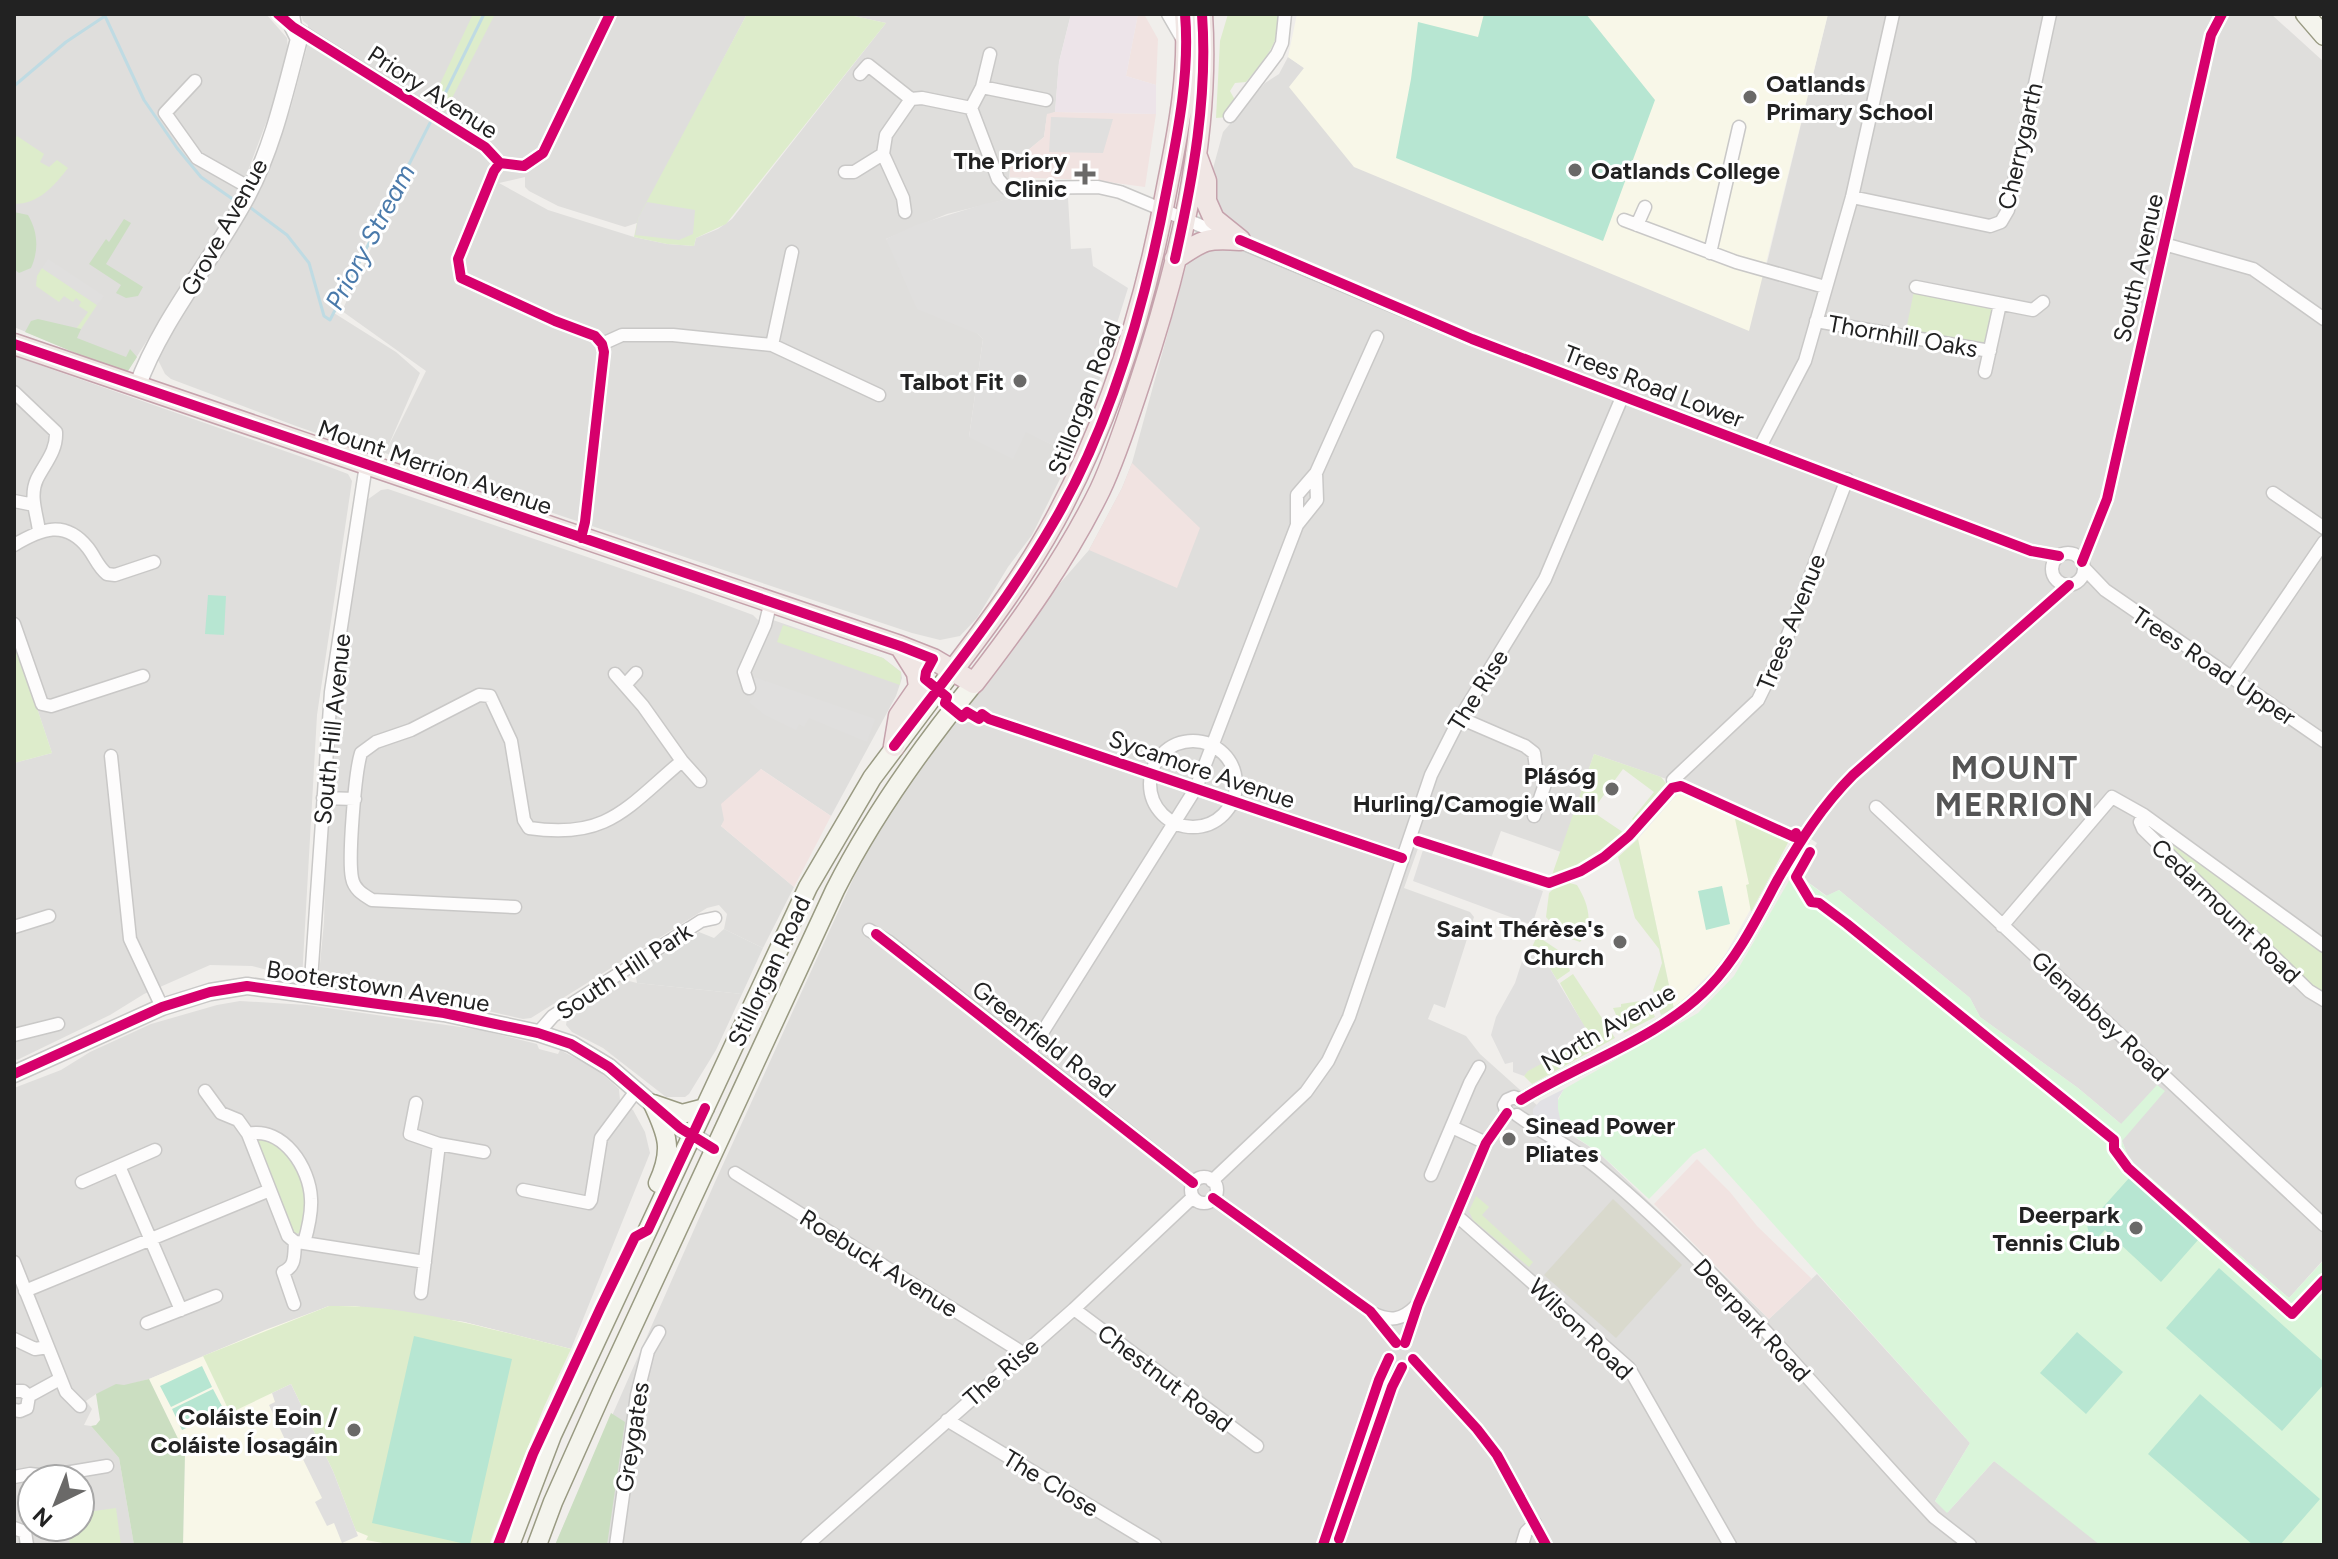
<svg xmlns="http://www.w3.org/2000/svg" width="2338" height="1559" viewBox="0 0 2338 1559" font-family="Figtree,sans-serif">
  <style>
    .residential { fill: #dfdedc; fill-rule: evenodd }
    .commercial { fill: #f1e3e1 }
    .industrial { fill: #ede4e9 }
    .education { fill: #f8f7e8 }
    .religious { fill: #dededc }
    .construction { fill: #d9d9cd }
    .grass { fill: #ddeccb }
    .forest { fill: #cbdec1 }
    .park { fill: #daf5da }
    .pitch { fill: #b7e6d2 }
    .parking { fill: #e0dfde }
    .plaza { fill: #e2e1e5 }
    .lines { fill: none; stroke-linecap: round; stroke-linejoin: round }
    .stream { stroke: #bfdbe3; stroke-width: 3 }
    .minor-casing { stroke: #c9c8c7; stroke-width: 15 }
    .tertiary-casing { stroke: #c9c8c7; stroke-width: 19 }
    .secondary-casing { stroke: #999a82; stroke-width: 21 }
    .trunk-casing { stroke: #c5a2ac; stroke-width: 23 }
    .minor { stroke: #fdfcfc; stroke-width: 12 }
    .tertiary { stroke: #fdfcfc; stroke-width: 16 }
    .secondary { stroke: #f4f4ed; stroke-width: 18 }
    .trunk { stroke: #f0e6e4; stroke-width: 20 }
    .cycleway-casing { stroke: #fff; stroke-width: 15 }
    .cycleway { stroke: #d6006c; stroke-width: 10 }
    .poi-dot { fill: #6a6968; stroke: #fff; stroke-width: 3 }
    .labels { text-anchor: middle; dominant-baseline: central; stroke-width: 6; stroke-linejoin: round; paint-order: stroke }
    .poi-label { font-size: 24px; font-weight: bold; fill: #222; stroke: #fff; text-anchor: end }
    .street-label { font-size: 24px; fill: #222; stroke: #fff }
    .water-label { font-size: 26px; font-style: italic; fill: #4a7aab; stroke: #fff }
    .district-label { font-size: 32px; font-weight: bold; letter-spacing: 2px; fill: #555; stroke: #fff }
  </style>
  <rect width="100%" height="100%" fill="#f0eeeb"/>
  <path class="residential" d="M14,14h252l21,24 2,24 -49,130 -114,182 -112,-47z
    M301,14h446l-110,209 -12,4 -67,-21 -29,-15 -4,-4v-10l-26,6 49,27 86,27 33,7 27,2 2,-8 22,-9 14,-10 154,-196 -41,-9h226l-12,48 -4,50 -8,3 -3,22 -34,28 -2,34 -61,15 -61,25 97,100 -14,98 57,-6 46,24 -40,80 -24,32 -31,51 -17,18 -20,4 -28,-7 -401,-134 -126,-46 -2,3 -87,-30 -125,-47 -6,-5 -8,-16 34,-60 70,-109 30,-82 16,-60 1,-22 -5,-4zM407,161l-14,40 -51,110 84,60 -39,78 33,-76 -24,-21 -62,-39 50,-112z
    M1828,14h443l53,48v1197l-35,39 -160,-139 -7,-18 -1,-17 -43,-36 -98,-71 -10,-19 -131,-108 -12,6 -29,-21 19,-32 -22,-15 -4,5 -107,-48 -90,-31 -33,98 -60,-21 -11,30 -69,-21 -17,48 66,24 4,5 -29,91 -11,-4 -6,15 38,17 14,18 88,79 30,19 171,167 48,-45 153,169 -35,58 13,11 46,-51 111,84h-1550l160,-363 170,-373 115,-157 89,-102 33,-62 10,-25 91,-331 42,-49 14,-9 9,-17 16,11 461,203z
    M14,356l305,107 29,11 4,7 -35,234 -15,264 -50,-13 -42,-1 -66,29 -34,21 -93,45 -3,-2v-295l38,-10 -38,-114z
    M388,489l308,105 57,21 8,8 12,-3 110,38 18,14 1,6 -6,18 -65,120 -70,-47 -40,57 73,61 -31,61 -39,-19 3,-15 -8,-9 -12,3 -176,110 -8,1 -66,-15 -139,-19 6,-63 3,-124 21,-174 19,-124 14,-10z
    M621,979l16,4 105,11 -26,56 -27,44 -4,3h-19l-63,-49 -31,-16 -6,-7 1,-6 18,-11 -1,-5z
    M240,1001l67,4 174,25 56,14 2,5 19,5 2,-4 38,20 21,19 1,11 13,10 12,22 5,21 -79,196 -107,-27 -110,-16h-25l-180,73 -53,15 -10,7 6,8 -8,16 7,1 28,32 15,87h-120v-457l47,-18 29,-18 61,-28 66,-19zM32,1479h48v48h-48z"/>
  <path class="commercial" d="M1138,14h6l14,25 -2,46 -30,-9z
    M1055,112l101,2 -11,73 -52,-7 -83,-3v-12l34,-28 3,-23z
    M1132,463l68,65 -23,60 -88,-38 33,-62z
    M761,769l70,47 -37,71 -73,-61 3,-6 -3,-16z
    M1697,1159l33,33 27,34 55,53 -43,40 -115,-115z"/>
  <path class="industrial" d="M1071,14h67l-12,62 30,9v29l-101,-2 4,-50z"/>
  <path class="education" d="M1297,14h531l-79,317 -395,-164 -65,-80 15,-19 -16,-11z
    M1680,791l110,48 -69,123 -47,47 -36,-170z
    M329,1306h25l110,16 107,27 -27,58 -55,138h-306l2,-92 -36,-74 116,-49z"/>
  <path class="religious" d="M724,929l39,19 -21,46 -105,-11 -2,-11 64,-40 15,6z"/>
  <path class="construction" d="M1613,1199l69,66 -66,73 -72,-63z"/>
  <path class="grass" d="M473,14h22l-50,98 -14,-9z
    M747,14h98l41,9 -160,201 -30,14 -2,8 -27,-2 -33,-7 4,-19z
    M1228,14h50c5,26 -16,49 -32,68l-11,1 -5,8 5,9 -7,17 -12,1 4,-77z
    M17,136l27,18 -4,8 9,5 8,-7 11,8c-14,18 -29,36 -54,36v-63z
    M42,268l55,37 -16,24h-5l12,-17 -9,-6 2,-4 -5,-4 -3,4 -9,-6 -5,6 -23,-16 1,-10z
    M1914,291l79,17 -6,39 -81,-17z
    M783,625l100,33 18,14 -1,13 -123,-43z
    M14,639l38,114 -38,10z
    M1594,754l67,23 8,10 -32,37 -5,-5 22,-27 -31,-23 -28,38 1,7 31,21c-19,19 -47,40 -75,40z
    M1739,816l51,23 -39,73 -5,-27 3,-1 -14,-65z
    M2154,832l170,120v41l-6,-1z
    M1638,839l36,170 -13,6 -8,-25 9,-27 -3,-14 -24,-31 -17,-61z
    M1562,881l15,4c11,18 18,39 3,57l-17,-6 -17,-19 3,-24z
    M1537,936l27,18 6,17 -13,9 -17,-28 -11,2z
    M1573,974l42,64 -83,46 -8,-8 3,-5 63,-34 -30,-54z
    M1647,1000l8,17 -31,16 -11,-25 8,-1v-3z
    M261,1137c42,23 52,51 39,96l-6,1 -37,-94z
    M1476,1196l13,11 -7,8 51,47 -4,5 -56,-47 -4,-9z
    M329,1306c80,-2 164,24 242,43l-27,58 -55,138h-95l-28,-5 2,-4 -12,-5 -23,-60 -42,-87 -61,29 -27,-57z
    M116,1508l5,37h-51l-3,-18h13v-14z"/>
  <path class="forest" d="M14,212l14,3c10,17 11,35 3,53l-12,5 -5,-4z
    M124,219l7,4 -25,41 37,23 -5,9 -12,2 -10,-5 5,-8 -32,-21 17,-25 3,3z
    M38,319l43,10 -4,9 49,19 4,-8 7,8 -11,17 -101,-42 6,-11z
    M149,1379l36,74 -2,92h-49l-15,-87 -28,-32 5,-1 4,-5 -4,-26 20,-10 8,1z
    M611,1413l14,9 -18,123h-52z"/>
  <path class="park" d="M1794,872l32,24 13,-6 131,108 10,19 98,71 43,36 36,-39 8,6 -43,50 7,18 160,139 35,-38v285h-224l-106,-84 -47,52 -12,-12 35,-58 -265,-295 -12,6 -44,45 -51,-47 -33,-22 -6,-12 -2,-16 7,-13 134,-76 36,-37z"/>
  <path class="pitch" d="M1484,14h102l69,86 -52,141 -207,-83 15,-79 7,-57 60,15z
    M208,595l18,1 -2,39 -19,-1z
    M1722,886l8,38 -24,6 -8,-39z
    M2130,1177l68,63 -37,42 -56,-52 -14,14 -4,-19z
    M2219,1268l105,94v22l-42,47 -116,-103z
    M2077,1332l46,40 -37,42 -46,-41z
    M414,1336l98,23 -42,186 -98,-22z
    M202,1366l10,21 -41,20 -11,-21z
    M213,1389l11,21 -42,20 -10,-21z
    M2200,1394l120,105 -40,46h-27l-105,-91z"/>
  <path class="parking" d="M1051,117l62,2 -10,34 -54,-1z
    M1068,198l3,51 20,-1 2,18 35,22 -42,135 -14,32 -46,-23 -13,27 -44,-22 14,-98 -5,-5 -61,-25 -31,-70 30,-14 68,-21 24,-5z
    M647,202l48,8 -2,24 -14,6 -44,-5 3,-17z
    M48,259l56,37 -7,9 -55,-37z
    M754,677l121,42 -8,23 -58,-24 -5,9 -5,-3 -3,6 -31,-15 -16,-13 5,-6z
    M1423,850l120,41 -11,34 -119,-44z
    M1525,952l7,3 8,-3 51,85 -63,34 -4,5 -11,-4v-10l-8,2 -14,-29 5,-18 19,-34z
    M291,1384l42,87 25,65 -16,7 -8,-20 -7,3 -12,-24 7,-4 -28,-57 -7,3 -18,-39 6,-3 -3,-9z"/>
  <path class="plaza" d="M1564,1089l-6,9v11l3,14 7,10 -31,-14 -4,-5v-5l7,-8z"/>
  <g class="lines">
    <path class="stream" d="M14,86l52,-44 39,-26 39,84 33,48 24,29 33,23
      M438,108l46,-94
      M251,208l36,27 22,28 15,53 6,4 100,-197"/>
    <defs>
      <path id="minor" d="M1168,14l15,26
        M294,27l191,120 15,16 24,3 19,-13 67,-139
        M990,54l-8,33 -11,21 27,71 8,9 92,-1 22,5 352,147 559,212 28,5
        M860,74l8,-9 43,34 -25,36 -3,19
        M195,81l-30,32 32,45 53,30
        M982,87l64,13
        M911,99l11,-1 49,10
        M1230,116l47,-62 5,-11 3,-29
        M500,163l-6,8 -36,88 3,19 94,43 40,15 7,8 2,8 -19,170 -4,16
        M845,172h9l29,-18 20,44 2,14
        M1852,197l138,29 11,-4 7,-12 42,-196
        M1624,220l112,42 89,25
        M1637,225l8,-18
        M2164,244l89,25 71,50
        M1710,253l29,-126
        M1916,287l117,23 10,-8
        M1816,321l174,30
        M602,344l20,-9h51l99,10 107,50
        M772,345l20,-93
        M1985,372l15,-68
        M14,392l42,40c1,19 -11,31 -19,47 -8,17 0,35 2,52
        M1760,447l45,-86 47,-164 41,-183
        M2273,493l51,35
        M14,501l20,4
        M1297,525v-30l19,-22 61,-136
        M14,545c27,-16 51,-26 74,3 7,9 10,19 19,26l8,1 39,-13
        M2052 569a16 16 0 1 1 32 0a16 16 0 1 1-32 0Z
        M2082,562l25,-63 104,-464 11,-21
        M2084,568l21,22 219,151
        M14,624l28,80 9,2 92,-30
        M2232,677l92,-135
        M625,685l11,-12
        M749,688l-5,-16 21,-47 6,-24
        M1460,718l65,28 9,7 2,15 10,13 -12,35
        M989,719l413,139
        M1150 784a43 43 0 1 1 86 0a43 43 0 1 1-86 0Z
        M111,756l19,183 32,68
        M682,761l18,20
        M1673,780l85,-80 23,-47 66,-174
        M323,798l32,1
        M1876,807l448,418
        M2144,815l-4,7 3,7 166,162 15,9
        M515,907l-143,-7c-10,-6 -18,-11 -20,-22 -4,-20 3,-106 9,-125l15,-11 35,-12 68,-35 11,1 21,45 13,79 5,8c79,12 98,-21 153,-67l-39,-55 -28,-32
        M2002,926l110,-129 32,18 180,131
        M14,927l35,-11
        M869,930l20,12 304,241
        M310,995l21,-303 35,-227
        M538,1033l15,-17 148,-95 14,-3
        M14,1035l44,-11
        M1030,1052l166,-264 101,-263 20,-25 -1,-27
        M205,1091l16,22 17,7 10,14c35,-8 62,34 63,65 1,15 -3,30 -7,44l-9,-1c-1,14 1,24 -12,30l11,32
        M1521,1100c60,-37 139,-62 188,-113 30,-31 49,-71 69,-108 22,-38 44,-73 75,-104l216,-190
        M416,1103l-6,31 29,10 45,8
        M1507,1113l-3,-8 3,-5 7,-3 7,3
        M1517,1115c26,19 57,33 82,54 124,103 225,231 335,348l36,28
        M1452,1127l34,16
        M248,1134l40,102 7,6
        M119,1166l62,144
        M735,1173l288,180
        M1431,1175l39,-92 9,-16
        M1191 1190a13 13 0 1 1 26 0a13 13 0 1 1-26 0Z
        M1212,1181l94,-89 22,-31 21,-44 82,-242 29,-57 85,-139 78,-184
        M82,1182l73,-32
        M523,1190l66,13 2,-3 10,-62 35,-47
        M1213,1198l157,113 26,32
        M1456,1215l173,153 101,177
        M304,1243l121,19
        M14,1262l52,130 14,14
        M25,1291l245,-101
        M421,1293l18,-149
        M1074,1309l183,137
        M1372,1313c19,9 30,7 44,-7
        M147,1323l69,-27
        M14,1339l21,10 13,-2
        M1405,1343l13,-39 68,-161 21,-30
        M1413,1359l64,70 20,26 49,90
        M14,1391h9l6,5
        M29,1396l31,-17
        M14,1410l6,1 7,-3 2,-12
        M947,1420l208,125
        M14,1477l16,-3 17,2 60,-10
        M14,1528l11,4 2,13
        M616,1545l21,-150 11,-44 11,-19
        M807,1545l267,-236 119,-112
        M1323,1545l56,-165 10,-22
        M1337,1545l55,-158 10,-20
        M1522,1545l4,-13 9,-9"/>
      <path id="tertiary" d="M137,387c25,-69 76,-127 110,-191 26,-49 38,-104 52,-157l-6,-12 -2,-13
        M14,1074l148,-67 48,-15 37,-6 197,27 94,20 33,11 38,23 71,61 34,21"/>
      <path id="secondary" d="M2305,14l19,22
        M653,1104c15,32 20,46 5,79
        M653,1104l29,10 23,-6
        M510,1545l42,-110 256,-548 64,-109 81,-108
        M537,1545l16,-43 50,-112 232,-500c38,-75 86,-142 139,-207"/>
      <path id="trunk" d="M1196,154l10,27v20l8,18 26,21
        M1175,259c28,-19 31,-22 65,-19
        M14,344l886,302 33,13 41,24c47,-61 92,-124 126,-193 16,-34 28,-72 40,-108 39,-117 70,-244 62,-368
        M953,670c37,-48 73,-97 102,-150 57,-105 92,-221 113,-338 11,-54 22,-113 17,-168
        M894,746l5,-30 20,-29 -2,-14 -17,-27"/>
    </defs>
    <use href="#minor" class="minor-casing"/>
    <use href="#tertiary" class="tertiary-casing"/>
    <use href="#secondary" class="secondary-casing"/>
    <use href="#trunk" class="trunk-casing"/>
    <use href="#minor" class="minor"/>
    <use href="#tertiary" class="tertiary"/>
    <use href="#secondary" class="secondary"/>
    <use href="#trunk" class="trunk"/>
    <defs>
      <path id="cycleway" d="M278,14l15,13 192,120 15,16 24,3 19,-13 67,-139
        M500,163l-6,8 -36,88 3,19 94,43 40,15 7,8 2,8 -19,170 -4,16
        M1240,240l232,99 559,212 28,5
        M1175,259c18,-81 33,-162 27,-245
        M14,344l886,302 33,13 -7,13 -1,7 22,18 -2,6 17,14 5,-5 12,7 3,-5 7,5 413,139
        M2082,562l25,-63 104,-464 11,-21
        M894,746c55,-72 112,-142 158,-221 59,-99 94,-224 115,-337 11,-56 23,-116 18,-174
        M1418,841l131,42 32,-12 23,-14 25,-21 43,-48 9,-2 113,51 2,-4
        M1810,852l-14,25 15,25 8,1 28,21 267,216v9l14,19 164,146 32,-34
        M876,934l317,249
        M14,1074l148,-67 48,-15 37,-6 197,27 94,20 33,11 38,23 71,61 34,21
        M1521,1100c60,-37 139,-62 188,-113 30,-31 49,-71 69,-108 22,-38 44,-73 75,-104l216,-190
        M1213,1198l157,113 26,32
        M1405,1343l13,-39 68,-161 21,-30
        M1413,1359l64,70 20,26 49,90
        M1339,1539l53,-152 10,-20
        M498,1545l35,-91 67,-145 35,-72 13,-7 57,-122
        M1323,1545l56,-165 10,-22"/>
    </defs>
    <use href="#cycleway" class="cycleway-casing"/>
    <use href="#cycleway" class="cycleway"/>
  </g>
  <g class="poi-dot">
    <circle cx="1750" cy="97" r="8"/>
    <circle cx="1575" cy="170" r="8"/>
    <path d="M1081 162h8v8h8v8h-8v8h-8v-8h-8v-8h8z"/>
    <circle cx="1020" cy="381" r="8"/>
    <circle cx="1612" cy="789" r="8"/>
    <circle cx="1620" cy="942" r="8"/>
    <circle cx="1509" cy="1139" r="8"/>
    <circle cx="2136" cy="1228" r="8"/>
    <circle cx="354" cy="1430" r="8"/>
  </g>
  <g class="labels">
    <g class="poi-label">
      <text x="1766" y="83" text-anchor="start">Oatlands<tspan x="1766" dy="28">Primary School</tspan></text>
      <text x="1067" y="160">The Priory<tspan x="1067" dy="28">Clinic</tspan></text>
      <text x="1591" y="170" text-anchor="start">Oatlands College</text>
      <text x="1004" y="381">Talbot Fit</text>
      <text x="1596" y="775">Plásóg<tspan x="1596" dy="28">Hurling/Camogie Wall</tspan></text>
      <text x="1604" y="928">Saint Thérèse's<tspan x="1604" dy="28">Church</tspan></text>
      <text x="1525" y="1125" text-anchor="start">Sinead Power<tspan x="1525" dy="28">Pliates</tspan></text>
      <text x="2120" y="1214">Deerpark<tspan x="2120" dy="28">Tennis Club</tspan></text>
      <text x="338" y="1416">Coláiste Eoin /<tspan x="338" dy="28">Coláiste Íosagáin</tspan></text>
    </g>
    <g class="street-label">
      <text transform="translate(433 92) rotate(33)">Priory Avenue</text>
      <text transform="translate(2020 146) rotate(-77)">Cherrygarth</text>
      <text transform="translate(224 227) rotate(-61)">Grove Avenue</text>
      <text transform="translate(2138 268) rotate(-77)">South Avenue</text>
      <text transform="translate(1903 336) rotate(10)">Thornhill Oaks</text>
      <text transform="translate(1654 386) rotate(21)">Trees Road Lower</text>
      <text transform="translate(1084 398) rotate(-69)">Stillorgan Road</text>
      <text transform="translate(435 467) rotate(19)">Mount Merrion Avenue</text>
      <text transform="translate(1791 622) rotate(-68)">Trees Avenue</text>
      <text transform="translate(2214 666) rotate(34)">Trees Road Upper</text>
      <text transform="translate(1478 690) rotate(-58)">The Rise</text>
      <text transform="translate(332 729) rotate(-84)">South Hill Avenue</text>
      <text transform="translate(1202 769) rotate(19)">Sycamore Avenue</text>
      <text transform="translate(2226 911) rotate(44)">Cedarmount Road</text>
      <text transform="translate(624 971) rotate(-33)">South Hill Park</text>
      <text transform="translate(769 971) rotate(-65)">Stillorgan Road</text>
      <text transform="translate(378 986) rotate(9)">Booterstown Avenue</text>
      <text transform="translate(2100 1016) rotate(43)">Glenabbey Road</text>
      <text transform="translate(1608 1027) rotate(-30)">North Avenue</text>
      <text transform="translate(1044 1039) rotate(38)">Greenfield Road</text>
      <text transform="translate(879 1263) rotate(32)">Roebuck Avenue</text>
      <text transform="translate(1752 1320) rotate(47)">Deerpark Road</text>
      <text transform="translate(1581 1329) rotate(44)">Wilson Road</text>
      <text transform="translate(1001 1372) rotate(-41)">The Rise</text>
      <text transform="translate(1165 1378) rotate(37)">Chestnut Road</text>
      <text transform="translate(632 1437) rotate(-81)">Greygates</text>
      <text transform="translate(1051 1483) rotate(31)">The Close</text>
    </g>
    <g class="water-label">
      <text transform="translate(370 237) rotate(-62)">Priory Stream</text>
    </g>
    <g class="district-label">
      <text x="2015" y="768">MOUNT<tspan x="2015" dy="37">MERRION</tspan></text>
    </g>
  </g>
  <rect width="2338" height="1559" fill="none" stroke="#222222" stroke-width="32"/>
  <g transform="translate(56 1503) rotate(223)"><circle r="38" fill="#ffffff" stroke="#a7a7a7" stroke-width="2"/>
  <path d="M0-6L14 30L0 20L-14 30Z" fill="#6a6968"/>
  <text y="-12" font-size="22" font-weight="bold" text-anchor="middle" fill="#222222">N</text>
  </g>
</svg>
